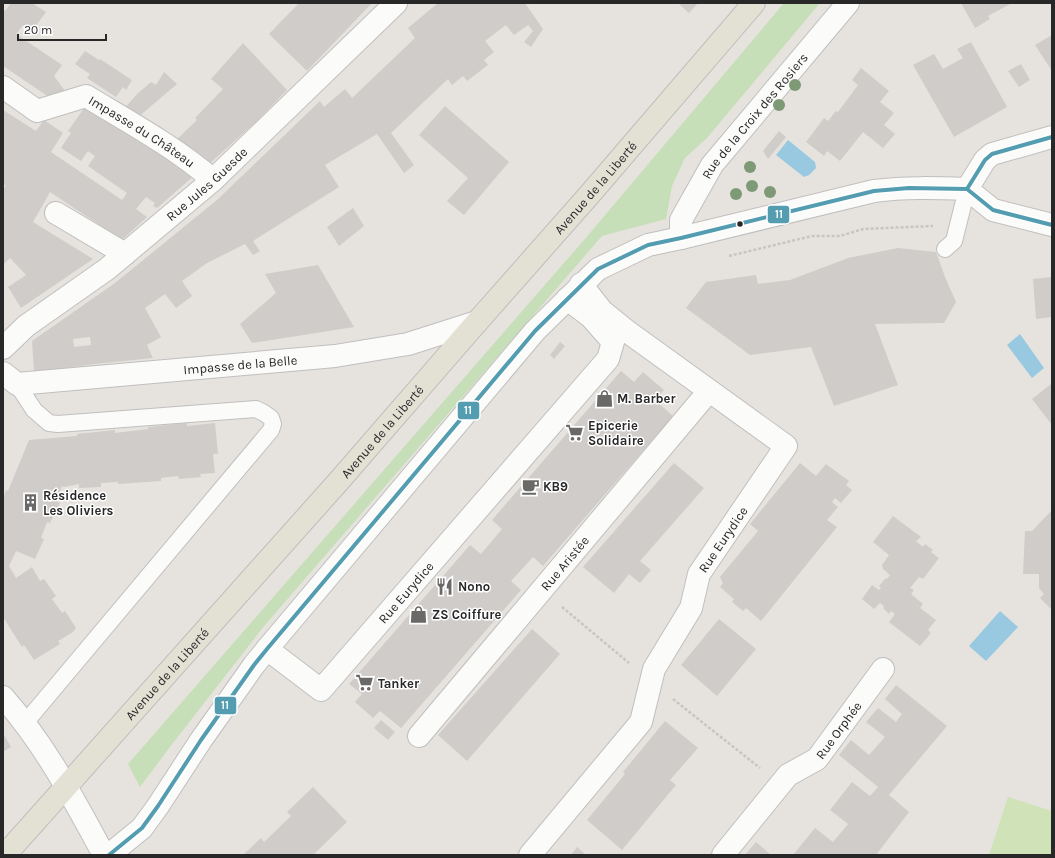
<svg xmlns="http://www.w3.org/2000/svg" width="1055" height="858" viewBox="0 0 1055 858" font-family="Karla,sans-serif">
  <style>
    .green { fill: #c7dfb9 }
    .pitch { fill: #cfe2b8 }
    .water { fill: #98c9e1 }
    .building { fill: #cfccc9; fill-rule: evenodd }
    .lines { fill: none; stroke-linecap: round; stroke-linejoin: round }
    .lane-casing { stroke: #c0bfbf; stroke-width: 18 }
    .street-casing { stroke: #c0bfbf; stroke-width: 24 }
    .secondary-casing { stroke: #c0bfbf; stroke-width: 24 }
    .primary-casing { stroke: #bfbdbc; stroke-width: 24 }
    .path { stroke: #c6c5c5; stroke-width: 2.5; stroke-dasharray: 3 2; stroke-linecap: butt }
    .lane { stroke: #fbfbfa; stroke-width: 16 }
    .street { stroke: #fbfbfa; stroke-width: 22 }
    .secondary { stroke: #fbfbfa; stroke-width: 22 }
    .primary { stroke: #e3e0d4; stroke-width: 22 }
    .bus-1-casing { stroke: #fff; stroke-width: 7 }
    .bus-1 { stroke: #549db0; stroke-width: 4 }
    .tree { fill: #7e9976 }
    .bus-dot { fill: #282828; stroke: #fff; stroke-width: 1.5 }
    .labels { text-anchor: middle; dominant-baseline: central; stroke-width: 3; stroke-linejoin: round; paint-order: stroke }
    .street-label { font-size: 13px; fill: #282828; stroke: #fff }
    .poi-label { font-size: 13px; font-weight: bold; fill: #282828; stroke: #fff; text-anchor: start }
    .line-badge { stroke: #fff; stroke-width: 1.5 }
    .badge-label { font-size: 11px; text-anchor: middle; font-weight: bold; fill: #fff }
  </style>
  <rect width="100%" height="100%" fill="#e6e3de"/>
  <path class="green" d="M784,3h36l-113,135 -22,20 -13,28 -6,33 -64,17 -337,389 -92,118 -33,44 -12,-23 456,-524z"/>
  <path class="pitch" d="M1008,797l44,14v44h-63z"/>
  <path class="water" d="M788,140l27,22 1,6 -7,7 -5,2 -28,-22z
    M1020,334l24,34 -12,10 -25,-33z
    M1000,611l18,16 -32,34 -17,-15z"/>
  <path class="building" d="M11,3h21l14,9 -14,19 -9,-6 -7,9 46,31 -8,11 11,15 -16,6 -46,-31v-57l2,2z
    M299,3h73l-65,68 -38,-37z
    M438,3h87l18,26 -12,18 -7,-5 9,-11 -5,-6 -14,10 -8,-10 -21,16 9,11 -10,8 4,5 -21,16 -4,-5 -11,9 -4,-6 -57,54 23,32 -10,8 -27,-39 -52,31 14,22 -86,54 7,10 -7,4 -8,-11 -38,19 -25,18 10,15 -16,12 -11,-14 -20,14 16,29 -14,8 6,13 -58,6 -61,8 -2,-31 83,-58 102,-83 103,-99 4,6 21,-18 7,9 63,-60 -7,-10zM90,337l1,8 -17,2 -1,-8z
    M678,3h20l-9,10z
    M961,3h51l-24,13 2,3 -15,9z
    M1052,35v36l-17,-26z
    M971,42l36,65 -53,30 -41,-72 21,-11 9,15 20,-11 -6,-9z
    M243,43l44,47 -28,29 -51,46 -34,-23 23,-22 -2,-2 28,-29 -12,-10z
    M85,51l14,9 1,-1 32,21 -6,10 -3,-3 -7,10 -29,-19 3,-4 -15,-10z
    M1021,64l9,16 -11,7 -11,-16z
    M861,68l28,23 -9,11 14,11 -10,12 11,9 -12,14 -20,-16 -23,29 -13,-10 -3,5 -18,-14 18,-24 4,3 8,-10 2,1 20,-27 -6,-5z
    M164,72l13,12 -40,34 -13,-9 13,-15 14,-12 5,3z
    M445,106l64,56 -45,53 -17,-14 21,-23 -49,-43z
    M85,107l111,67 -39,34 -4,-2 2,-3 -9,-6 -10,12 11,8 -25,23 -72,-48 -17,30 60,37 -72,49 -13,-21 18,-12 -16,-17 -7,7v-75l3,-5 -3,-1v-74l33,21 8,-11 19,13 -12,19 71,48 5,-7 -39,-27 7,-10 -7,-5 -7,10 -20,-13 10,-15 -3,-2z
    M779,131l7,6 -18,22 -5,-8z
    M353,208l11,18 -25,20 -12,-19z
    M898,248l38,4 9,25 11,25 -12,21 -69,1 23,61 -64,21 -23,-59 -61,8 -64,-47 20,-26 50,-7 2,9 32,-4 58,-22z
    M318,265l36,62 -102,16 -12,-19 36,-31 -11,-19z
    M1052,277v40l-16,2 -3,-40z
    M560,342l5,4 -11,13 -4,-4z
    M621,371l13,11 9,-10 21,18 -9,10 18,16 -130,150 -10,-9 -22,24 10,9 -120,138 -21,-17 -7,7 -18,-16 7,-8 -13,-10 121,-139 11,9 21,-25 -10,-9z
    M1051,384l1,2v39l-20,-26z
    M187,423v3l28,-3 3,31h-5l2,19 -15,1 1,3 -22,2 -1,-3 -17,2v3l-43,3v-2l-17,1v4l-22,1v-4l-15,3 -2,-1 -6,15 4,2 -10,20 -3,-1 -6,16 3,1 -9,20 -19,-8 -7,15 7,12 16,-11 8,14 4,-2 12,17 -4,3 10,14 3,-2 11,17 -3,4 -15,9 2,3 -26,16 -10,-15 -2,2 -19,-30v-118l3,-9 2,1 21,-51 48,-4v-2l38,-4v3l33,-4v-2z
    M674,463l30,25 -64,73 11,9 -11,13 -11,-9 -15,19 -31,-26z
    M800,463l16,13 10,-12 23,17 -3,4 6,5 -11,13 -6,-5 -3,4 6,5 -11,13 10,7 -76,94 -15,-13 -3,3 -11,-9 2,-3 -14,-12 3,-4 -3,-6 38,-46 -8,-7z
    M1052,510v100l-12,-12 4,-4 -5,-6v-14h-16l2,-43h7z
    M893,516l28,21 -5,4 7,6 2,-3 8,6 -2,2 8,6 -16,21 -4,-2 -9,11 4,2 -3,4 12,10 -3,4 16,12 -8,10 3,3 -11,13 -31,-24 6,-8 -4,-3 -2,3 -6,-6 1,-2 -4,-3 -6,6 -12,-10 10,-14 7,5 2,-2 -2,-2 7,-8 1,1 3,-4 -7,-6 -1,-4 7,-10 -16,-13z
    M719,619l37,30 -39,47 -36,-31z
    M532,629l28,25 -93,107 -29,-26z
    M896,685l51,41 -58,69 20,17 -33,43h-83l22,-27 18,14 15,-18 -18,-14 22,-28 18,14 8,-9 -39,-32 12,-15 18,15 16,-18 -19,-15 12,-14 18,14 6,-8 -17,-15z
    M381,720l14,12 -7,8 -14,-12z
    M665,721l33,27 -28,32 6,5 -54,65 -35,-30 38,-46 -2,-2z
    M3,733l8,14 -8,5z
    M313,787l34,35 -34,33h-70l18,-17 3,4 27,-26 -4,-4z
    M756,842l15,13h-26z
    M577,847l9,8h-15z"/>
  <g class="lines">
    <defs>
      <path id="lane" d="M945,249l9,-8 13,-52
        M17,384l17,26 15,13 9,1 198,-15 8,4 7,5 2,6 -2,6 -246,293"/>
      <g id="street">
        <path id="s1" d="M3,87l34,24 49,-15c43,26 89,51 127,84"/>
        <path d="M56,213l69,41"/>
        <path id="s2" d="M681,238v-18l31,-55 136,-162"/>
        <path id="s3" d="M3,348l23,-22 81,-57 106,-89 183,-177"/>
        <path id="s4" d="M3,373l14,11 318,-28 73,-12 69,-22"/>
        <path id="s5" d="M267,649l54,41 287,-331 5,-17 -22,-25 -24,-18"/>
        <path d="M3,697c42,47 71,103 101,158"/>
        <path id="s6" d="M419,736l290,-345"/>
        <path d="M109,855l33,-27 16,-22 43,-66 53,-75 13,-16 268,-318 63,-62 50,-24 33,-7 193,-47c31,-4 62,-3 93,-2"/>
        <path id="s7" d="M530,855l111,-133 13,-53 37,-61 8,-34 87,-128 -158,-114 -26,-21 -11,-14 -10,-13"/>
        <path id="s8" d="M723,855l65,-80 29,-16 66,-90"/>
      </g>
      <path id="secondary" d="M1052,137l-60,17 -7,6 -18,29 26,21 59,15"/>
      <g id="primary">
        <path id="s9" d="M5,855l333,-373 139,-160 113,-128 164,-191"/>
      </g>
    </defs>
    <use href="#lane" class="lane-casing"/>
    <use href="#street" class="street-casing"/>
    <use href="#secondary" class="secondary-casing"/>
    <use href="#primary" class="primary-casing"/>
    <path class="path" d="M729,256l83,-20h28l23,-7 70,-3
      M562,607l67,56
      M673,699l87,69"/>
    <use href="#lane" class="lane"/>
    <use href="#street" class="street"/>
    <use href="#secondary" class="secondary"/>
    <use href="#primary" class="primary"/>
    <defs>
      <path id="bus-1" d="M967,189l18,-29 7,-6 60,-17
        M967,189l26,21 59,15
        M109,855l33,-27 16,-22 43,-66 53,-75 13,-16 268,-318 63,-62 50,-24 33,-7 193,-47 35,-3 58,1"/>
    </defs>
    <use href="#bus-1" class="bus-1-casing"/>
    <use href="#bus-1" class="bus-1"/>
  </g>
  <g class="tree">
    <circle cx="795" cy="85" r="6"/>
    <circle cx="779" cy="105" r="6"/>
    <circle cx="750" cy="167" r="6"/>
    <circle cx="752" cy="186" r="6"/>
    <circle cx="770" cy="192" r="6"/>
    <circle cx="736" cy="194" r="6"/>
  </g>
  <defs>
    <symbol id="shop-bare" viewBox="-9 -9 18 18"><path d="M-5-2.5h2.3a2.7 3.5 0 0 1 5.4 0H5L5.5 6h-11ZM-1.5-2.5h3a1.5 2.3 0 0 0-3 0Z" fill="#6a6968" stroke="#fff" stroke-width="2.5" paint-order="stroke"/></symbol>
    <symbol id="supermarket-bare" viewBox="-9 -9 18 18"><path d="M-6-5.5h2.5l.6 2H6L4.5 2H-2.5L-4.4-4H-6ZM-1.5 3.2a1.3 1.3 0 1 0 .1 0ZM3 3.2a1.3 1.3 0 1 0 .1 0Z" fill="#6a6968" stroke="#fff" stroke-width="2.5" paint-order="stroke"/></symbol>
    <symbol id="cafe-bare" viewBox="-9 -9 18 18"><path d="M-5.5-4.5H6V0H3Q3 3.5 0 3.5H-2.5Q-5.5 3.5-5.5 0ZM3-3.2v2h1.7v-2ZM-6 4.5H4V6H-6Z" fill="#6a6968" stroke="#fff" stroke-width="2.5" paint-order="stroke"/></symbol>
    <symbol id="building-bare" viewBox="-9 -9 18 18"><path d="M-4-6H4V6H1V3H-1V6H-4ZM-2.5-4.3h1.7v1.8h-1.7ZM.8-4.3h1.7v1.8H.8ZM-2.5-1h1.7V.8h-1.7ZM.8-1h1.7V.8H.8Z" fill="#6a6968" stroke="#fff" stroke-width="2.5" paint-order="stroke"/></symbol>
    <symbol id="restaurant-bare" viewBox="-9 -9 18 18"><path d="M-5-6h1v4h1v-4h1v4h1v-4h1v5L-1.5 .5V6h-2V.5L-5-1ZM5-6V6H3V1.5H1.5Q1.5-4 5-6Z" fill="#6a6968" stroke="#fff" stroke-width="2.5" paint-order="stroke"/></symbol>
  </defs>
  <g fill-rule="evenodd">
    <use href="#shop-bare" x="592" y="386" width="25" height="25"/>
    <use href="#supermarket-bare" x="562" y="420" width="25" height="25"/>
    <use href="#cafe-bare" x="518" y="474" width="25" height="25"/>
    <use href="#building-bare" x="18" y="490" width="25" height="25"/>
    <use href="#restaurant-bare" x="432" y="574" width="25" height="25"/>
    <use href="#shop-bare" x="406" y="602" width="25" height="25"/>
    <use href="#supermarket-bare" x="352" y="670" width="25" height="25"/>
  </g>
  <circle class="bus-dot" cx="740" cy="224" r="3.5"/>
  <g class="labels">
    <g class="street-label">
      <text stroke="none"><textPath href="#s2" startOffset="146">Rue de la Croix des Rosiers</textPath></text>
      <text stroke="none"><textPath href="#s1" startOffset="159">Impasse du Château</textPath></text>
      <text stroke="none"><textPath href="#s3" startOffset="262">Rue Jules Guesde</textPath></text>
      <text stroke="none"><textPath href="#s9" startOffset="891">Avenue de la Liberté</textPath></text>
      <text stroke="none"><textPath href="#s4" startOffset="242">Impasse de la Belle</textPath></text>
      <text stroke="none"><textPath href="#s9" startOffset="567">Avenue de la Liberté</textPath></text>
      <text stroke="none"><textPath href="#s7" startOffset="376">Rue Eurydice</textPath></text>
      <text stroke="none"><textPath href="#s6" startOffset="226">Rue Aristée</textPath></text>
      <text stroke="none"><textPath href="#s5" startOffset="197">Rue Eurydice</textPath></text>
      <text stroke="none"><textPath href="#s9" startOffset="243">Avenue de la Liberté</textPath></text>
      <text stroke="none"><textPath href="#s8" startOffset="172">Rue Orphée</textPath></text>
    </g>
    <g class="poi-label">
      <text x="617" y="398">M. Barber</text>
      <text x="588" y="425">Epicerie<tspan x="588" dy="15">Solidaire</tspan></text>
      <text x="543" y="486">KB9</text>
      <text x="43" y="495">Résidence<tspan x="43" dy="15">Les Oliviers</tspan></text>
      <text x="458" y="586">Nono</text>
      <text x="432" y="614">ZS Coiffure</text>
      <text x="378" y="683">Tanker</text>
    </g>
  </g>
  <g class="line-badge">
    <rect x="767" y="205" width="23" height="19" rx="4" fill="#549db0"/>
    <rect x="457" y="401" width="23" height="19" rx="4" fill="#549db0"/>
    <rect x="214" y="696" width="23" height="19" rx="4" fill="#549db0"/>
  </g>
  <g class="badge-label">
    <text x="779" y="218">11</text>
    <text x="468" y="414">11</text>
    <text x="225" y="709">11</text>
  </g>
  <rect width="1055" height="858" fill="none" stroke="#282828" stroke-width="8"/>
  <path d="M18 34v6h88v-6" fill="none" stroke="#282828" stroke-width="2"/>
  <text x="24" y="34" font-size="12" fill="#282828" stroke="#ffffff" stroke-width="3" paint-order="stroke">20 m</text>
</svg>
